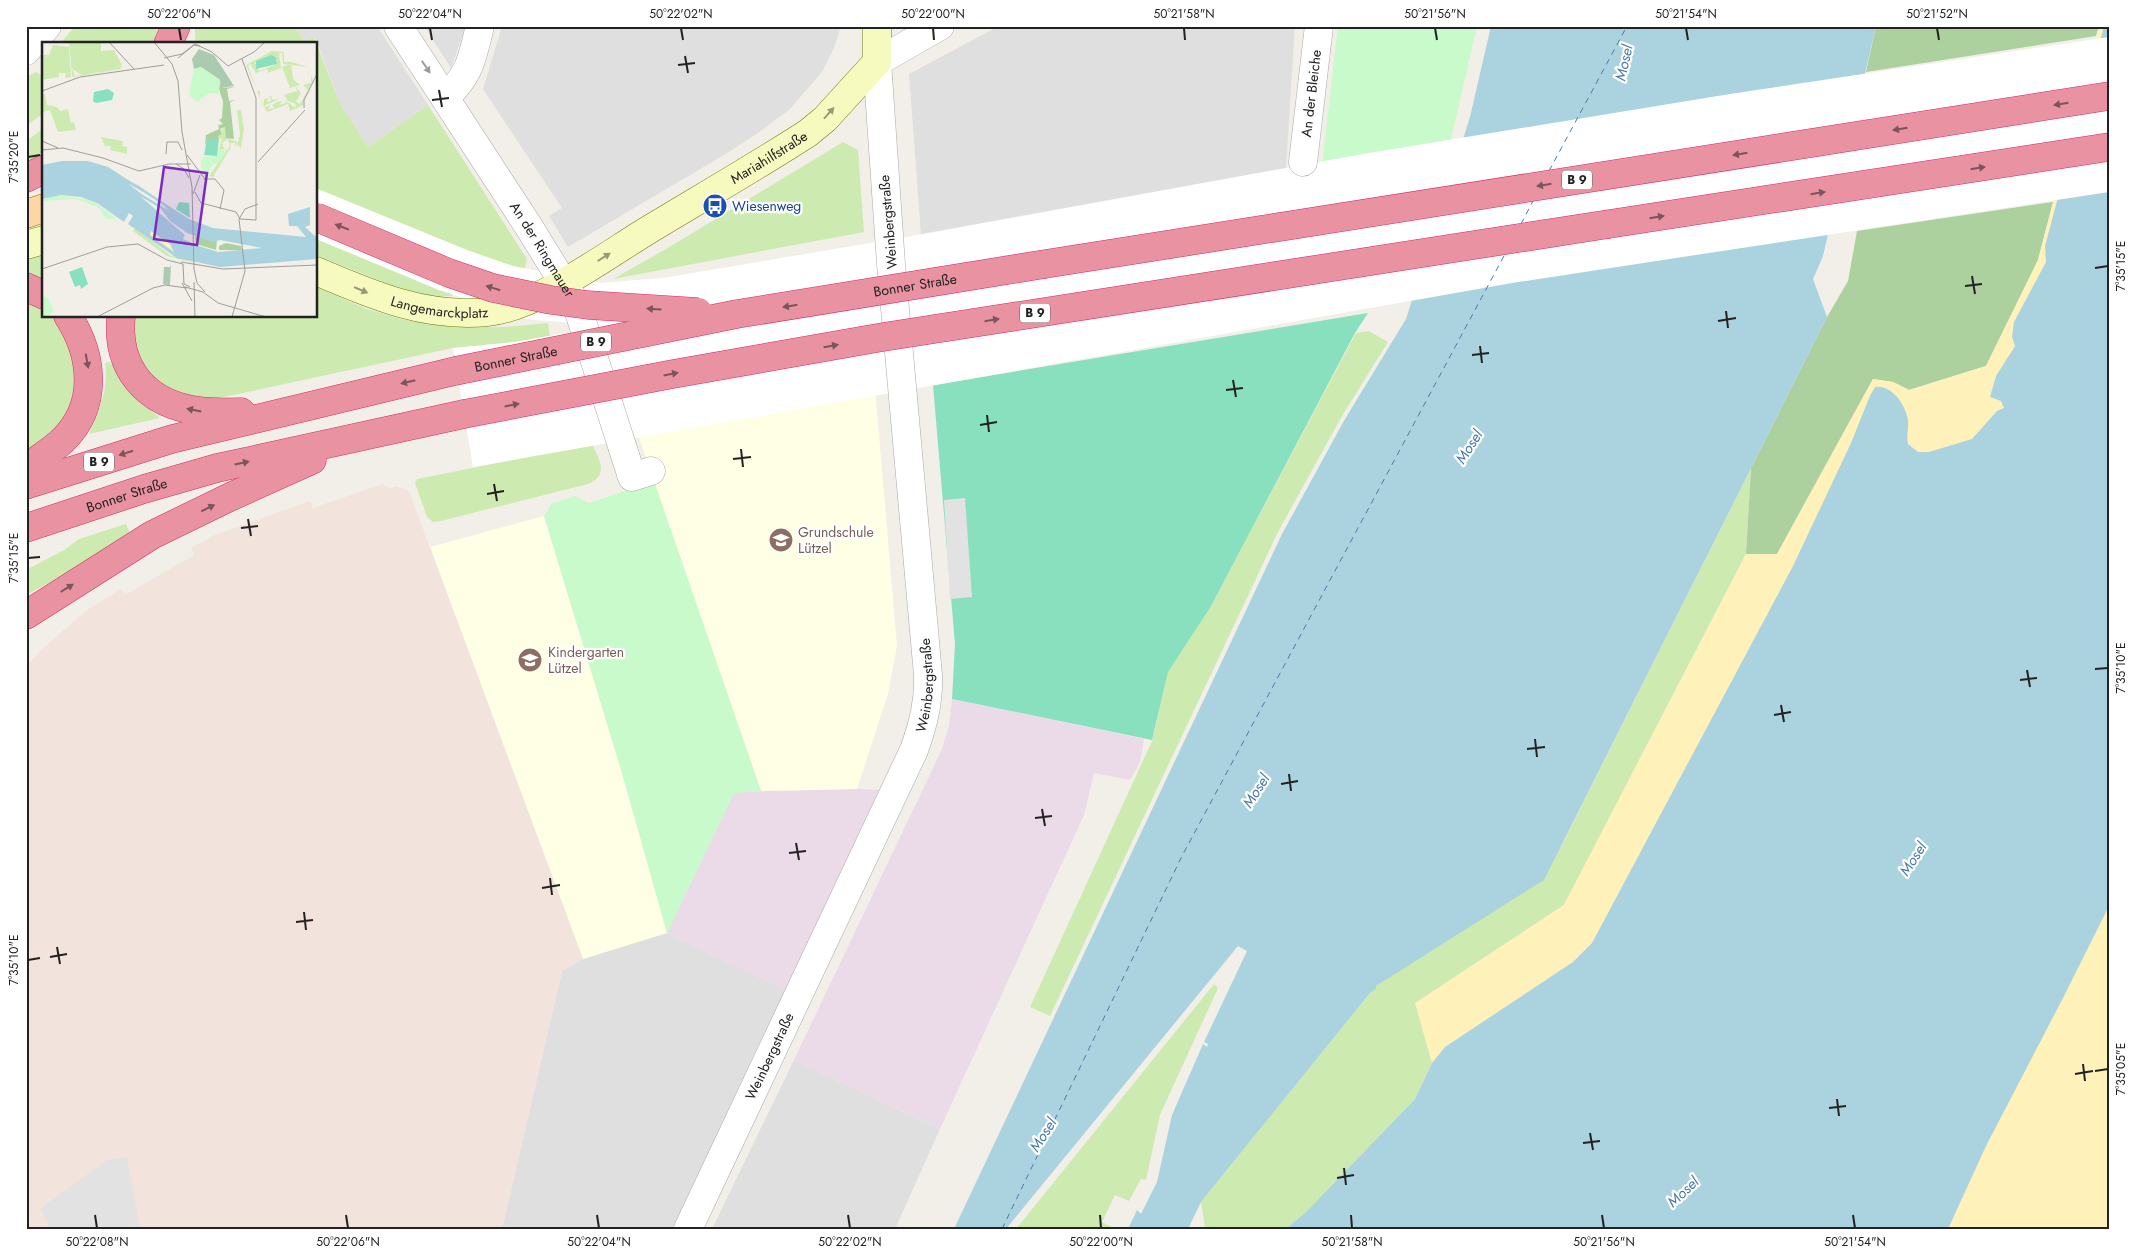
<svg xmlns="http://www.w3.org/2000/svg" width="2135" height="1255" viewBox="0 0 2135 1255" font-family="Jost,sans-serif">
  <style>
    .residential { fill: #e0dfdf }
    .industrial { fill: #ebdbe8 }
    .education { fill: #ffffe5 }
    .military { fill: #f3e3dd }
    .grass { fill: #cdebb0 }
    .forest { fill: #add19e }
    .sand { fill: #fff1ba }
    .park { fill: #c8facc }
    .pitch { fill: #88e0be }
    .parking { fill: #e2e2e2 }
    .water { fill: #aad3df }
    .pier { fill: #fff }
    .lines { fill: none; stroke-linecap: round; stroke-linejoin: round }
    .ferry { stroke: #4a7aab; stroke-width: 1; stroke-dasharray: 6 5; stroke-linecap: butt }
    .street-casing { stroke: #a9a9a9; stroke-width: 29 }
    .secondary-casing { stroke: #707d05; stroke-width: 29 }
    .primary-casing { stroke: #a06b00; stroke-width: 29 }
    .highway-casing { stroke: #dc2a67; stroke-width: 29 }
    .street { stroke: #fff; stroke-width: 28 }
    .secondary { stroke: #f7fabf; stroke-width: 28 }
    .primary { stroke: #fcd6a4; stroke-width: 28 }
    .highway { stroke: #e892a2; stroke-width: 28 }
    .highway-bridge-casing { stroke: #dc2a67; stroke-width: 29; stroke-linecap: butt }
    .highway-bridge { stroke: #e892a2; stroke-width: 28 }
    .oneway { fill: #9c9c9c }
    .oneway2 { fill: #7b545c }
    .oneway3 { fill: #979978 }
    .ticks { fill: none; stroke: #222; stroke-width: 2 }
    .labels { text-anchor: middle; dominant-baseline: central; stroke-width: 4.5; stroke-linejoin: round; paint-order: stroke }
    .shield { fill: #fff; stroke: #646464; stroke-width: 1 }
    .shield-label { font-size: 12px; font-weight: bold; fill: #222 }
    .street-label { font-size: 14px; fill: #222; stroke: #fff }
    .transit-label { font-size: 14px; fill: #164399; stroke: #fff; text-anchor: start }
    .education-label { font-size: 14px; fill: #785e54; stroke: #fff; text-anchor: start }
    .water-label { font-size: 15px; font-style: italic; fill: #4a7aab; stroke: #fff }
    .inset-river { fill: none; stroke: #aad3df; stroke-width: 2.5 }
    .inset-road { fill: none; stroke: #9f9d99; stroke-width: 1 }
    .view { fill: #7b2cbf; fill-opacity: 0.15; stroke: #7b2cbf; stroke-width: 2.5 }
    .inset-edge { fill: none; stroke: #222; stroke-width: 2.5 }
    .neatline { fill: none; stroke: #222; stroke-width: 2 }
    .ticks-label { font-size: 12px; text-anchor: middle; fill: #222 }
  </style>
  <rect width="100%" height="100%" fill="#f2efe9"/>
  <path class="residential" d="M295,26h82l51,79 -60,42 -28,-43 -25,-67 -11,4z
    M424,26h42l-15,42z
    M502,26h339l-7,22 -12,24 -33,38 -34,25 -31,20 -156,92 -19,-31 13,-8 -79,-119z
    M999,26h296l-9,142 -365,66 -12,-160z
    M667,933l119,57 -114,239h-170l60,-258 21,-12z
    M794,1060l146,69 -45,100h-183z"/>
  <path class="industrial" d="M952,699l192,40 -4,23 -10,18 -36,-7 -10,42 -144,314 -146,-69 148,-311 7,-23z
    M857,789l22,1 -93,200 -119,-57 67,-141z"/>
  <path class="education" d="M875,388l22,258 -9,48 -31,95 -96,2 -124,-359z
    M544,516l78,257 45,160 -84,26 -153,-412z"/>
  <path class="military" d="M382,484l8,4 7,-2 12,5 174,468 -21,12 -60,258h-476v-563l16,-17 46,-40 33,-20 4,6 69,-40 -3,-7 21,-12 98,-35 3,7z"/>
  <path class="grass" d="M75,26h84l-6,18h-93z
    M195,26h100l9,15 10,-4 26,67 28,43 60,-42 99,154 -3,13 -74,24h-32l-102,-41v-25l50,20 -50,-60v-146h-121z
    M36,72l8,5v36l-18,13v-49z
    M44,128v29l-18,8v-24z
    M843,142l15,8 6,82 -251,47 53,-30z
    M44,255v25l-18,-3v-18z
    M316,287l51,22 34,10 35,7 68,1 44,-4 2,13 -35,6 -62,6 -243,52 -24,-2 -23,-9 -22,-20 -13,-53h188z
    M26,298l18,8v10h13l23,45 -9,56 -45,37z
    M1369,331l19,11 -46,74 -64,116 -228,484 -20,-9 122,-266 16,-69 42,-64 146,-275z
    M110,362l19,29 31,27 -71,16c10,-23 20,-45 16,-71z
    M592,444c8,17 17,31 -4,40l-147,37 -8,1 -6,-5 -12,-34 2,-4z
    M1751,468l-5,86 -182,351 -148,98 16,60 -17,36 -108,112 -21,18 -81,-1 -4,-26 169,-209 6,-4v-3l30,-20 155,-119z
    M126,524l4,9 -59,38 -45,24v-25l38,-20 15,-11z
    M1214,984l4,4 -58,127 -14,65 -5,-1 -12,22 -14,-6 -13,27 14,7h-100z"/>
  <path class="forest" d="M1876,26h223l-3,10 -230,36z
    M2053,202l-15,58 -52,106 -77,24 -16,-8 -20,-3 -96,175h-31l5,-86 76,-151 21,-36 9,-50z"/>
  <path class="sand" d="M2099,26h5l-59,220 1,16 -32,60 -2,15 4,9 -20,30 -6,21 12,4 2,7 -7,3 -24,28 -44,13 -11,-1 -10,-7c-2,-9 0,-14 0,-21 -1,-15 -12,-29 -24,-37l-14,10 -19,47 -50,108 -72,138 -137,254 -19,19 -128,85 -13,16 -17,-60 149,-98 182,-351h31l96,-175 20,3 16,8 77,-24 52,-106z
    M2109,906v323h-161l38,-83z"/>
  <path class="park" d="M1338,26h139l-38,166 -117,-27z
    M654,481l107,310 -27,2 -67,140 -45,-160 -78,-257 7,-12 24,-8 14,7z"/>
  <path class="pitch" d="M1368,313l-13,20 -145,275 -42,64 -16,68 -200,-41 3,-55 -22,-259z"/>
  <path class="parking" d="M965,498l7,99 -22,2 -6,-99z
    M127,1157l13,72h-90l-9,-21 66,-48z"/>
  <path class="water" d="M1491,26h385l-53,230 -10,23 14,38 -283,563 -168,106v3l-6,4 -169,209 -13,27h-60l9,-19 4,4 16,-32 15,-67 31,-71 4,3 1,-3 -4,-2 43,-91 -9,-5 -232,283h-52l328,-695 63,-115 61,-100 64,-202z
    M2104,26h5v880l-46,92 -77,148 -38,83h-662l21,-18 108,-112 17,-36 13,-16 128,-85 19,-19 201,-377 58,-123 19,-47 5,-9c17,-2 30,17 33,33 1,7 -2,15 0,24l10,8h11l43,-13 25,-28 7,-3 -3,-7 -11,-4 6,-21 19,-30 -3,-9 2,-15 32,-60 -1,-16z"/>
  <path class="pier" d="M2109,37v155l-597,91 -1039,184 -20,-119 62,-6 73,-13 -2,-5 -61,-5 -86,-29 -123,-51 2,-50 149,61 46,16 86,17 64,-5 272,-46 428,-78 367,-60z"/>
  <g class="lines">
    <path class="ferry" d="M1549,171l78,-145
      M1521,224l12,-23
      M1002,1229l180,-373 323,-602"/>
    <defs>
      <g id="street">
        <path id="s1" d="M398,26l131,201 43,70 8,18 52,162 19,-6"/>
        <path d="M26,51l21,-25"/>
        <path d="M446,97c25,-24 26,-39 34,-71"/>
        <path id="s2" d="M1303,162l16,-136"/>
        <path id="s3" d="M688,1229l226,-479c9,-25 15,-48 14,-75l-37,-411 -14,-202 63,-36"/>
      </g>
      <g id="secondary">
        <path d="M26,245l18,-5"/>
        <path id="s4" d="M316,271c56,24 109,47 171,41 49,-4 120,-57 163,-83 53,-32 107,-63 158,-96l17,-14 52,-57v-36"/>
      </g>
      <path id="primary" d="M26,214l18,-6"/>
      <g id="highway">
        <path d="M168,44l8,-18"/>
        <path d="M26,178l18,-9"/>
        <path d="M1609,224l500,-77"/>
        <path d="M1045,264l1064,-168"/>
        <path d="M26,287l18,8"/>
        <path d="M121,316c-5,53 25,88 78,95 13,2 28,1 42,1"/>
        <path d="M26,468c12,-9 27,-18 37,-28 36,-35 30,-85 5,-124"/>
        <path d="M26,485l146,-46 283,-68"/>
        <path id="s5" d="M26,528l118,-39 73,-21 247,-54"/>
        <path d="M26,615l126,-80 78,-38 82,-37"/>
      </g>
    </defs>
    <use href="#street" class="street-casing"/>
    <use href="#secondary" class="secondary-casing"/>
    <use href="#primary" class="primary-casing"/>
    <use href="#highway" class="highway-casing"/>
    <use href="#street" class="street"/>
    <use href="#secondary" class="secondary"/>
    <use href="#primary" class="primary"/>
    <use href="#highway" class="highway"/>
    <defs>
      <g id="highway-bridge">
        <path d="M316,217l133,56 44,15 58,12 37,5 110,7"/>
        <path id="s6" d="M455,371l282,-57 308,-50"/>
        <path d="M464,414l209,-40 210,-37 726,-113"/>
      </g>
    </defs>
    <use href="#highway-bridge" class="highway-bridge-casing"/>
    <use href="#highway-bridge" class="highway-bridge"/>
  </g>
  <defs><path id="oneway-solid" d="M-6-.8H1V-3.2L6.5 0L1 3.2V.8H-6Z" transform="scale(1.25)"/></defs>
  <use class="oneway" href="#oneway-solid" transform="translate(426 67) rotate(56)"/>
  <g class="oneway2">
    <use href="#oneway-solid" transform="translate(2061 104) rotate(171)"/>
    <use href="#oneway-solid" transform="translate(1900 129) rotate(171)"/>
    <use href="#oneway-solid" transform="translate(1740 154) rotate(171)"/>
    <use href="#oneway-solid" transform="translate(1978 168) rotate(-9)"/>
    <use href="#oneway-solid" transform="translate(1544 185) rotate(171)"/>
    <use href="#oneway-solid" transform="translate(1818 193) rotate(-9)"/>
    <use href="#oneway-solid" transform="translate(1657 217) rotate(-9)"/>
    <use href="#oneway-solid" transform="translate(342 227) rotate(-159)"/>
    <use href="#oneway-solid" transform="translate(493 288) rotate(-163)"/>
    <use href="#oneway-solid" transform="translate(790 306) rotate(171)"/>
    <use href="#oneway-solid" transform="translate(654 309) rotate(-177)"/>
    <use href="#oneway-solid" transform="translate(992 320) rotate(-9)"/>
    <use href="#oneway-solid" transform="translate(831 346) rotate(-10)"/>
    <use href="#oneway-solid" transform="translate(87 361) rotate(80)"/>
    <use href="#oneway-solid" transform="translate(671 374) rotate(-11)"/>
    <use href="#oneway-solid" transform="translate(408 382) rotate(167)"/>
    <use href="#oneway-solid" transform="translate(512 405) rotate(-11)"/>
    <use href="#oneway-solid" transform="translate(194 410) rotate(-169)"/>
    <use href="#oneway-solid" transform="translate(126 453) rotate(162)"/>
    <use href="#oneway-solid" transform="translate(242 463) rotate(-12)"/>
    <use href="#oneway-solid" transform="translate(208 508) rotate(-26)"/>
    <use href="#oneway-solid" transform="translate(67 588) rotate(-32)"/>
  </g>
  <g class="oneway3">
    <use href="#oneway-solid" transform="translate(829 113) rotate(-48)"/>
    <use href="#oneway-solid" transform="translate(604 257) rotate(-32)"/>
    <use href="#oneway-solid" transform="translate(361 290) rotate(23)"/>
  </g>
  <path class="ticks" d="M179,28l2,12M430,28l2,12M681,28l2,12M933,28l1,12M1184,28l1,12M1435,28l2,12M1686,28l2,12M1937,28l2,12M685,56l3,17M678,65l17,-2M439,90l3,17M432,100l17,-2M28,157l12,-2M2095,268l13,-2M1972,276l3,18M1965,286l17,-2M1726,311l2,17M1718,321l18,-3M1480,346l2,17M1472,355l17,-2M1233,380l3,17M1226,390l17,-2M987,415l2,17M980,425l17,-3M741,449l2,18M733,459l18,-2M494,484l3,17M487,494l17,-3M248,519l3,17M241,528l17,-2M28,558l12,-1M2095,669l13,-1M2027,670l3,17M2020,680l17,-2M1781,705l3,17M1774,715l17,-3M1535,739l2,18M1527,749l18,-2M1289,774l2,17M1281,784l17,-3M1042,809l3,17M1035,818l17,-2M796,843l3,17M789,853l17,-2M550,878l2,17M542,888l18,-3M304,912l2,18M296,922l17,-2M57,947l3,17M50,957l17,-3M28,960l12,-2M2083,1064l2,17M2095,1071l13,-2M2075,1074l18,-3M1837,1099l2,17M1829,1108l17,-2M1590,1133l3,17M1583,1143l17,-2M1344,1168l2,17M1337,1178l17,-3M95,1215l2,13M346,1215l2,13M597,1215l2,13M848,1215l2,13M1100,1215l1,13M1351,1215l1,13M1602,1215l2,13M1853,1215l2,13"/>
  <defs>
    <symbol id="bus-disc" viewBox="-11 -11 22 22"><circle r="9.5" fill="#1a4fb4" stroke="#fff"/><path d="M-5-6H5V4H4V6H2V4H-2V6H-4V4H-5ZM-3.5-4V0h7V-4ZM-3.5 1.2v1.5H-2V1.2ZM2 1.2v1.5H3.5V1.2Z" fill="#fff"/></symbol>
    <symbol id="school-disc" viewBox="-11 -11 22 22"><circle r="9.5" fill="#8d6e63" stroke="#fff"/><path d="M0-5L7-2L0 1L-7-2ZM-4 1L0 2.5L4 1V4Q0 6-4 4Z" fill="#fff"/></symbol>
  </defs>
  <g fill-rule="evenodd">
    <use href="#bus-disc" x="701" y="192" width="28" height="28"/>
    <use href="#school-disc" x="767" y="526" width="28" height="28"/>
    <use href="#school-disc" x="516" y="646" width="28" height="28"/>
  </g>
  <g class="labels">
    <g class="shield">
      <rect x="1562" y="170.5" width="30" height="19" rx="4"/>
      <rect x="1020" y="303.5" width="30" height="19" rx="4"/>
      <rect x="581" y="332.5" width="30" height="19" rx="4"/>
      <rect x="84" y="452.5" width="30" height="19" rx="4"/>
    </g>
    <g class="shield-label">
      <text x="1577" y="180">B 9</text>
      <text x="1035" y="313">B 9</text>
      <text x="596" y="342">B 9</text>
      <text x="99" y="462">B 9</text>
    </g>
    <g class="street-label">
      <text stroke="none"><textPath href="#s2" startOffset="69">An der Bleiche</textPath></text>
      <text stroke="none"><textPath href="#s4" startOffset="501">Mariahilfstraße</textPath></text>
      <text transform="translate(888 222) rotate(-95)">Weinbergstraße</text>
      <text stroke="none"><textPath href="#s1" startOffset="266">An der Ringmauer</textPath></text>
      <text stroke="none"><textPath href="#s6" startOffset="468">Bonner Straße</textPath></text>
      <text stroke="none"><textPath href="#s4" startOffset="130">Langemarckplatz</textPath></text>
      <text stroke="none"><textPath href="#s6" startOffset="62">Bonner Straße</textPath></text>
      <text stroke="none"><textPath href="#s5" startOffset="106">Bonner Straße</textPath></text>
      <text stroke="none"><textPath href="#s3" startOffset="596">Weinbergstraße</textPath></text>
      <text stroke="none"><textPath href="#s3" startOffset="191">Weinbergstraße</textPath></text>
    </g>
    <g class="transit-label">
      <text x="732" y="206">Wiesenweg</text>
    </g>
    <g class="education-label">
      <text x="798" y="532">Grundschule<tspan x="798" dy="16">Lützel</tspan></text>
      <text x="548" y="652">Kindergarten<tspan x="548" dy="16">Lützel</tspan></text>
    </g>
    <g class="water-label">
      <text transform="translate(1624 63) rotate(-78)">Mosel</text>
      <text transform="translate(1469 447) rotate(-58)">Mosel</text>
      <text transform="translate(1256 791) rotate(-58)">Mosel</text>
      <text transform="translate(1913 859) rotate(-57)">Mosel</text>
      <text transform="translate(1043 1135) rotate(-58)">Mosel</text>
      <text transform="translate(1683 1192) rotate(-43)">Mosel</text>
    </g>
  </g>
  <g transform="translate(42 42)">
    <rect width="275" height="275" fill="#f2efe9"/>
    <path d="M27,0h32v9l13,-1 8,15 -2,4 -38,6 -10,-6 3,7 57,-8 -59,9 -1,-2zM11,3l16,2 2,30 -6,1 1,-5h-7v4l-17,3v-25h7zM230,9l12,1v10h7l4,1 13,4 -25,-3 -1,-11h-3l2,15 -13,5 -1,-4 -11,4 -6,-10 -2,3 9,25h3v7l-14,-33zM229,13l5,2 1,7 -18,7 -4,-9zM249,22l2,15 7,6 -10,3 -8,-21zM269,33l2,5 -11,26 -12,5 -2,-7 -21,8 -6,-12 3,4v-5l4,-1 -1,4 5,-2 -3,-3 2,-1 2,4 7,-1 -15,6 1,2 5,-2 -3,4 7,-1 -3,-3 5,-3 5,-1 -3,4 7,-2 -1,-3 10,8 1,-4 -8,-3 -4,-6 13,-4 -1,-4 5,6 -5,9 4,2 8,-14 -5,-5 8,-2zM0,52h3l2,11 10,2 3,4 8,-2 3,14 3,-1 2,8 -18,2 -8,-22 -8,2zM195,68h4l3,19 -3,19 -4,-3 3,-11zM183,85l2,11 10,4 -2,6v-5h-4l-1,7 3,1 -4,-1 -16,27 -4,-1 21,-30 -2,-7 -6,4 3,8 -6,-2 3,-11 -3,1 -1,-3 5,-2 -2,-4zM59,95l22,4 -1,5 5,1v7l-17,-4 1,-4h-6zM93,186l35,27 35,11 -38,-10 -34,-25z" fill="#cdebb0" fill-rule="evenodd"/>
    <path d="M178,38l1,8 14,-1 -8,2 2,12 7,-1 -6,2 4,37 -8,-1 -1,-11 -5,2 2,5 -4,2 1,3h-11l-3,6 1,-10 13,-6 -1,-4 5,-1 -4,-4 3,-2 1,-16 -6,-20zM153,194l22,4 -1,10 -20,-6zM184,201l15,3 1,4h-23v-4z" fill="#add19e"/>
    <path d="M109,189l21,15 1,6 -23,-17z" fill="#fff1ba"/>
    <path d="M157,7l15,6 20,31 -13,2 -1,-8 -19,-13 -7,2 -2,-10zM129,222l-1,21 -7,-1 1,-17h6z" fill="#aacbaf"/>
    <path d="M159,25l19,13 -1,14 -9,-1 -13,9 -7,-6v-8l4,-19zM176,107h9l-7,13 -9,4 -3,8 -7,-6v-7l2,-4 14,-1zM15,153l34,5 26,19h-11l-7,-11 -22,-9 -35,2v-2zM5,254l7,16 -12,5v-19z" fill="#c8facc"/>
    <path d="M229,13l5,2 1,7 -21,5v-8zM66,47l6,4 -2,7 -16,3 -3,-2 1,-9zM165,97h12l-2,17 -13,-1zM137,160l10,1 1,15 -14,-9zM40,225l6,17 -7,5 -1,-4 -5,2 -6,-15z" fill="#88e0be"/>
    <path d="M20,119h26l20,6 81,52 24,9 93,9 -9,-11h-8l-1,-12 22,-7v18l-5,2 12,11v21l-97,8 -43,-9 -49,-34 5,-8 -4,-3 -5,9 -27,-19 -16,-6 -20,-2 -19,4v-34zM85,141l33,18 8,9 -25,-15zM98,154l20,12 10,13 17,12 26,9 7,-2 42,8 -44,4 -19,-6 -16,-7 2,-4zM109,189l19,13 4,8 -24,-17z" fill="#aad3df" fill-rule="evenodd"/>
    <path class="inset-river" d="M0,139l28,-14 28,2 39,17 53,36M153,184l29,9 93,10"/>
    <path class="inset-road" d="M67,0l25,27M112,0l18,22 6,17 4,51 10,55 2,82 3,14 8,9M122,16l18,-4 13,-10 17,8 16,14 26,-14 11,-10M136,16l16,-13 6,1M0,49l38,-14 84,-12M262,66v-8l13,-26M0,99l16,7M0,108l21,-2 40,10 36,13 30,-7h22M124,112l1,-12h11l4,8M145,113l18,24M216,120l47,-52M134,122l8,5 5,9M162,137h11l9,11 -4,19M153,150l6,11 35,9 4,7 16,1v-122l-14,-39M151,152l7,-19M139,220l42,7 94,-4M0,227l65,-22 31,-3 29,16 16,4 1,20 6,3M152,240l1,35M140,241l10,18M143,245l18,5 15,11 48,14M55,275l56,-29 12,-3 22,3M190,275l13,-46 -6,-52 6,-10 13,-5"/>
    <path class="view" d="M122,125l43,6 -10,72 -43,-6z"/>
    <rect width="275" height="275" class="inset-edge"/>
  </g>
  <rect width="2135" height="1255" fill="none" stroke="#ffffff" stroke-width="55"/>
  <rect x="28" y="28" width="2080" height="1200" class="neatline"/>
  <g class="ticks-label">
    <text x="179" y="18">50°22'06"N</text>
    <text x="430" y="18">50°22'04"N</text>
    <text x="681" y="18">50°22'02"N</text>
    <text x="933" y="18">50°22'00"N</text>
    <text x="1184" y="18">50°21'58"N</text>
    <text x="1435" y="18">50°21'56"N</text>
    <text x="1686" y="18">50°21'54"N</text>
    <text x="1937" y="18">50°21'52"N</text>
    <text transform="translate(14 157) rotate(-90)" y="4">7°35'20"E</text>
    <text transform="translate(2121 266) rotate(-90)" y="4">7°35'15"E</text>
    <text transform="translate(14 558) rotate(-90)" y="4">7°35'15"E</text>
    <text transform="translate(2121 668) rotate(-90)" y="4">7°35'10"E</text>
    <text transform="translate(14 960) rotate(-90)" y="4">7°35'10"E</text>
    <text transform="translate(2121 1069) rotate(-90)" y="4">7°35'05"E</text>
    <text x="97" y="1246">50°22'08"N</text>
    <text x="348" y="1246">50°22'06"N</text>
    <text x="599" y="1246">50°22'04"N</text>
    <text x="850" y="1246">50°22'02"N</text>
    <text x="1101" y="1246">50°22'00"N</text>
    <text x="1352" y="1246">50°21'58"N</text>
    <text x="1604" y="1246">50°21'56"N</text>
    <text x="1855" y="1246">50°21'54"N</text>
  </g>
</svg>
